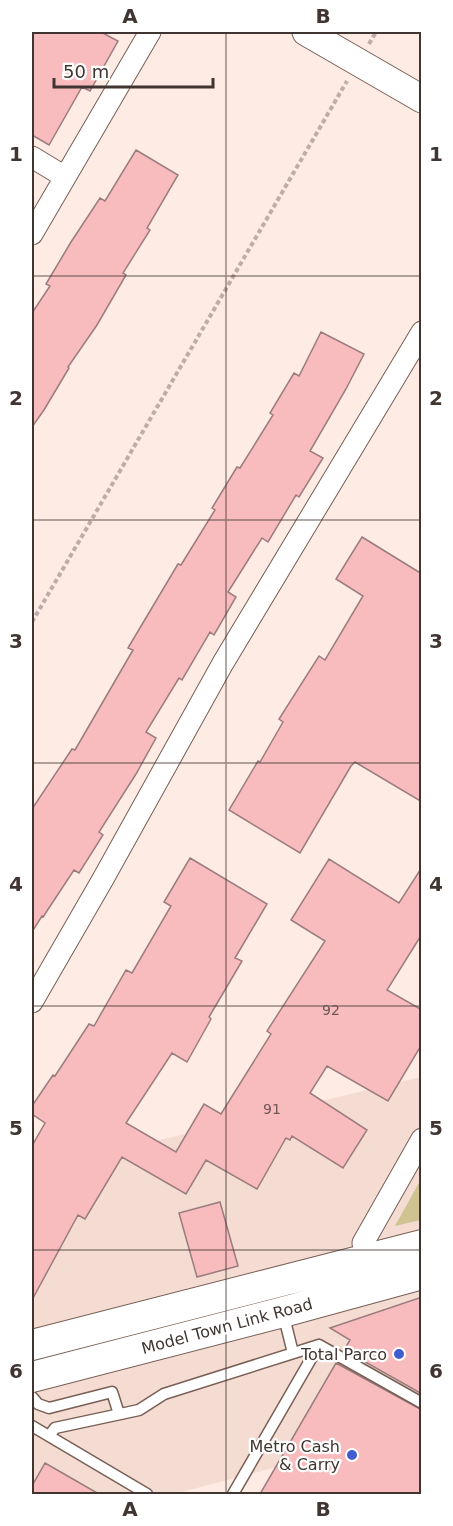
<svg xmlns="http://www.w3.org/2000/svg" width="453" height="1526" viewBox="0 0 453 1526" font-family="'DejaVu Sans',sans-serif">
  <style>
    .built { fill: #f4dcd3 }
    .green { fill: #cfc392 }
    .building { fill: #f8bcbf; stroke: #9b7c7e; stroke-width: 1.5 }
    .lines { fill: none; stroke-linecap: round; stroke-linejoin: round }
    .service-casing { stroke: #795f55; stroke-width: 13 }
    .minor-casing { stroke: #795f55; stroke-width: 23 }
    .tertiary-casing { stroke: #795f55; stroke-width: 29 }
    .secondary-casing { stroke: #795f55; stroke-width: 32 }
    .path { stroke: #bdada6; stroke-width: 4; stroke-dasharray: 4.5 3; stroke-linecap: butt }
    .service { stroke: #fff; stroke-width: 10 }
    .minor { stroke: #fff; stroke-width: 21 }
    .tertiary { stroke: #fff; stroke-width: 27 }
    .secondary { stroke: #fff; stroke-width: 30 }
    .grid { fill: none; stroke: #403530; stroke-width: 1.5; stroke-opacity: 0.55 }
    .poi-dot { fill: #415ccf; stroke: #fff; stroke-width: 2 }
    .labels { text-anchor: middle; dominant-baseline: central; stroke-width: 4.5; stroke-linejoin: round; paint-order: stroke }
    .number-label { font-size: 14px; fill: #6e5754 }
    .street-label { font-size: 16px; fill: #403530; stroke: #fff }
    .poi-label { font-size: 16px; fill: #403530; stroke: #fff; text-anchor: end }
    .neatline { fill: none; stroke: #403530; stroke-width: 2 }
    .grid-label { font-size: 20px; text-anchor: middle; font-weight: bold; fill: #403530 }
  </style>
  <rect width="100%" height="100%" fill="#feebe4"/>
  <path class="built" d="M421,1077v352l-247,65h-142v-323z"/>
  <path class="green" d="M421,1179v41l-26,6z"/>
  <path class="building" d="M32,32h69l17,9 -28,50 -8,-4 -33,58 -17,-10z
    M136,150l42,25 -31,53 3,2 -27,43 3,2 -29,50 -29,42 1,1 -25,42 -12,17v-114l18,-27 -4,-2 25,-42 29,-44 5,3z
    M321,332l43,22 -18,35 -36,62 13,7 -24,39 -3,-2 -28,47 -6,-4 -34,54 8,5 -22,38 -4,-3 -28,48 -3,-2 -33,54 10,6 -20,36 -37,58 4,3 -24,38 -5,-3 -31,47 -1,-1 -10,16v-123l40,-60 3,1 58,-100 -5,-2 50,-84 3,1 34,-55 -3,-2 25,-41 3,1 33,-53 -3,-2 24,-40 5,3z
    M362,537l60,37v228l-67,-40 -4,4 -51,87 -71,-43 29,-49 2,1 23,-40 -4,-3 40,-63 6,4 38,-64 -27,-17z
    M190,858l77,46 -32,54 7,3 -33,56 2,2 -24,43 -15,-9 -46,70 50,29 28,-48 17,10 50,-80 -4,-3 58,-90 -34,-21 38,-61 70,44 23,-36v67l-35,56 35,20v34l-34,57 -61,-35 -17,27 57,37 -24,38 -51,-32 -2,4 -4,-2 -29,51 -51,-29 -20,34 -64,-37 -37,62 -7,-4 -46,85v-154l13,-23 -13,-9v-8l21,-31 2,1 34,-52 5,2 32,-56 6,3 39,-67 -7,-4z
    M220,1202l18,64 -41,11 -18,-64z
    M422,1297v97l-78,-44 6,-10 -20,-12z
    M336,1363l86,47v84h-162z
    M45,1463l54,31h-67v-8z"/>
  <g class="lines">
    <defs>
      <path id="service" d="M283,1313l10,40
        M32,1397l6,7 11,4 63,-16 7,22
        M32,1426l115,68
        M49,1436l6,-8 84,-18 25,-16 155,-49 103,58
        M233,1494l86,-149"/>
      <path id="minor" d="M32,157l33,20
        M32,234l118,-202
        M32,1002l71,-123 120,-216 199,-331
        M367,1260l-4,-17 59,-104"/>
      <path id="tertiary" d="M306,32l116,67"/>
      <path id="secondary" d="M32,1345l390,-100
        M32,1377l251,-65 139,-38"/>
    </defs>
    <use href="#service" class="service-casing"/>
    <use href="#minor" class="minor-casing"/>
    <use href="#tertiary" class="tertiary-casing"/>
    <use href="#secondary" class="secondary-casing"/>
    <path class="path" d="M369,44l7,-12
      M32,622l315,-541"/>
    <use href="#service" class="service"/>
    <use href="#minor" class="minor"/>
    <use href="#tertiary" class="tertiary"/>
    <use href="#secondary" class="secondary"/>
  </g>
  <path class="grid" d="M226,32v1462M32,276h390M32,520h390M32,763h390M32,1006h390M32,1250h390"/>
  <g class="poi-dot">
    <circle cx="399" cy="1354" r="6"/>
    <circle cx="352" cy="1455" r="6"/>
  </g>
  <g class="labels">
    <g class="number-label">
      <text x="331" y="1010">92</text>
      <text x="272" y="1109">91</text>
    </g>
    <g class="street-label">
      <text transform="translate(227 1326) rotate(-15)">Model Town Link Road</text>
    </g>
    <g class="poi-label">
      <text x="387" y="1354">Total Parco</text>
      <text x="340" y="1446">Metro Cash<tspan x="340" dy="18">&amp; Carry</tspan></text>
    </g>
  </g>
  <rect width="453" height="1526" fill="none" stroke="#ffffff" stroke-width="66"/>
  <path d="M54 78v9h159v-9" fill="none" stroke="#403530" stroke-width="3"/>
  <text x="63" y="78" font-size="18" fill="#403530" stroke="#ffffff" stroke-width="4.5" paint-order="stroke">50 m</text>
  <rect x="33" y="33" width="387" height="1460" class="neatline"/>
  <g class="grid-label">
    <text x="130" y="23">A</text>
    <text x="323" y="23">B</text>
    <text x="16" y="161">1</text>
    <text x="436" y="161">1</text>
    <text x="16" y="405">2</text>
    <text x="436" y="405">2</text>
    <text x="16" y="648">3</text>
    <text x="436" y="648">3</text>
    <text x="16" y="891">4</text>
    <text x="436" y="891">4</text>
    <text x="16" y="1135">5</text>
    <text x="436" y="1135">5</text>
    <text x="16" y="1378">6</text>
    <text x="436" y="1378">6</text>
    <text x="130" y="1516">A</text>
    <text x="323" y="1516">B</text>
  </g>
</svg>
